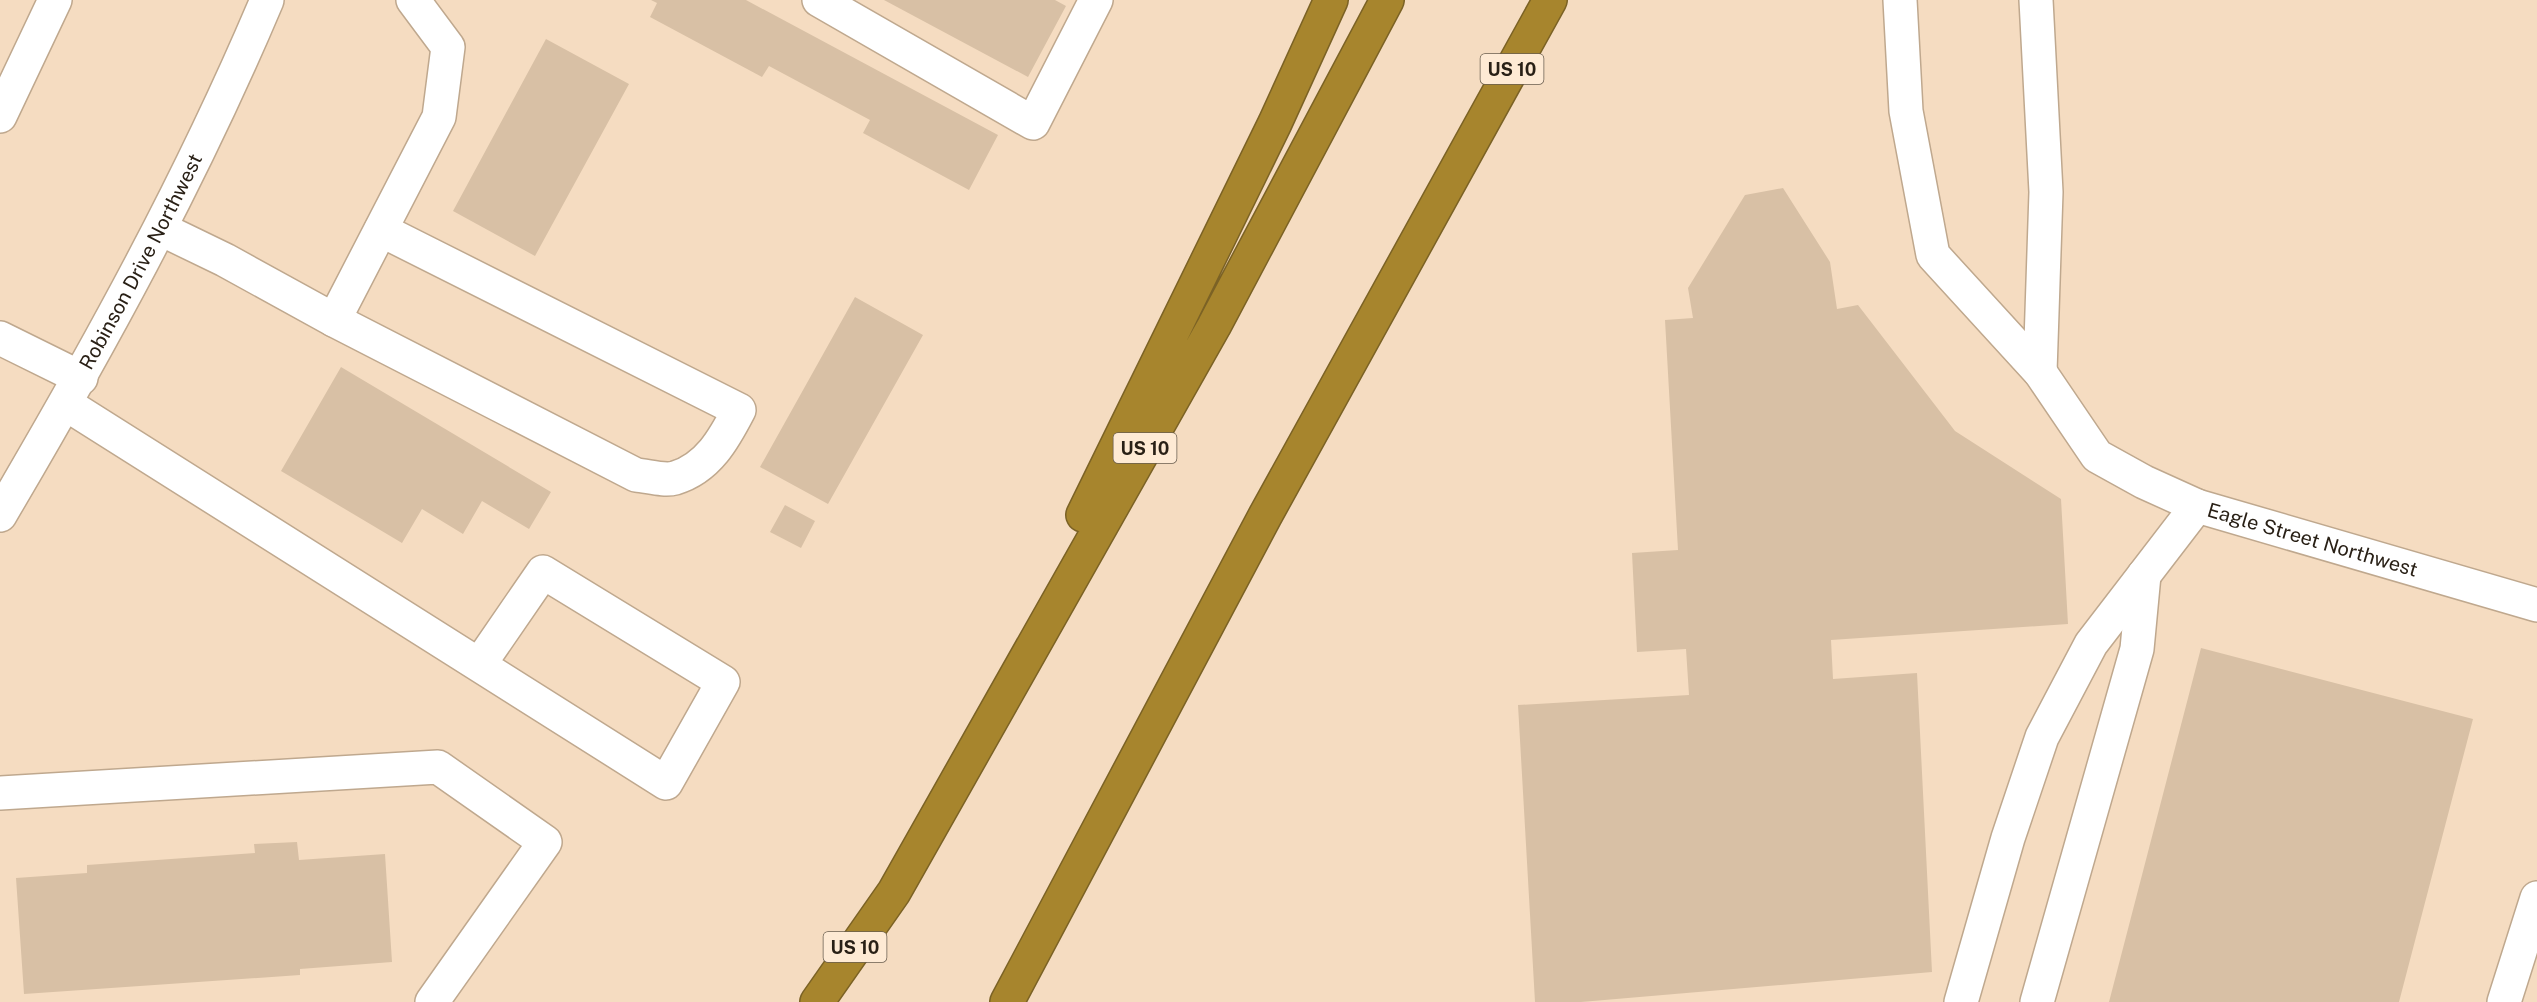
<svg xmlns="http://www.w3.org/2000/svg" width="2537" height="1002" viewBox="0 0 2537 1002" font-family="'Public Sans',sans-serif">
  <style>
    .building { fill: #d8c0a5 }
    .lines { fill: none; stroke-linecap: round; stroke-linejoin: round }
    .minor-casing { stroke: #bfa88e; stroke-width: 36 }
    .highway-casing { stroke: #7b6225; stroke-width: 36 }
    .minor { stroke: #fff; stroke-width: 33 }
    .highway { stroke: #a7852d; stroke-width: 33 }
    .labels { text-anchor: middle; dominant-baseline: central; stroke-width: 4.5; stroke-linejoin: round; paint-order: stroke }
    .shield { fill: #feead4; stroke: #695d4f; stroke-width: 1.5 }
    .shield-label { font-size: 18px; font-weight: bold; fill: #292016 }
    .street-label { font-size: 20px; fill: #292016; stroke: #feead4 }
  </style>
  <rect width="100%" height="100%" fill="#f5dcc1"/>
  <path class="building" d="M651,0h95l252,135 -29,55 -106,-57 7,-13 -101,-54 -7,11 -112,-60 7,-14z
    M884,0h171l11,6 -38,71z
    M546,39l83,45 -94,172 -82,-45z
    M1783,188l47,74 7,47 21,-4 97,126 106,68 7,125 -237,16 2,39 84,-6 15,299 -351,30h-46l-17,-297 171,-10 -3,-46 -49,3 -5,-99 46,-3 -13,-230 28,-2 -5,-30 57,-93z
    M855,297l68,38 -95,169 -68,-37z
    M341,367l210,125 -22,37 -47,-28 -19,33 -41,-25 -20,34 -121,-72z
    M785,505l30,16 -14,27 -31,-16z
    M2201,648l272,71 -74,283h-290z
    M297,842l2,18 86,-6 7,108 -92,7v6l-276,19 -8,-116 71,-5v-8l168,-12 -1,-9z"/>
  <g class="lines">
    <defs>
      <g id="minor">
        <path d="M819,0l214,123 63,-123"/>
        <path id="s1" d="M1900,0l6,111 27,144 107,117 57,84 47,26 53,24 340,99"/>
        <path d="M2036,0l10,192 -6,180"/>
        <path d="M0,116l55,-116"/>
        <path d="M161,229l64,31 109,60 105,-203 9,-70 -35,-47"/>
        <path d="M334,320l302,155c12,1 28,6 39,3 33,-10 49,-39 64,-68l-358,-180"/>
        <path d="M0,338l81,40"/>
        <path d="M66,404l600,379 57,-101 -180,-110 -64,93"/>
        <path id="s2" d="M0,515c99,-168 191,-335 267,-515"/>
        <path d="M0,793l438,-26 107,75 -113,160"/>
        <path d="M1961,1002l47,-164 34,-101 49,-93 106,-138"/>
        <path d="M2037,1002l100,-353 7,-74"/>
        <path d="M2504,1002l33,-104"/>
      </g>
      <path id="highway" d="M1083,515l192,-392 56,-123
        M817,1002l77,-110 320,-566 173,-326
        M1007,1002l258,-486 285,-516"/>
    </defs>
    <use href="#minor" class="minor-casing"/>
    <use href="#highway" class="highway-casing"/>
    <use href="#minor" class="minor"/>
    <use href="#highway" class="highway"/>
  </g>
  <g class="labels">
    <g class="shield">
      <rect x="1480.5" y="54" width="63" height="30" rx="4.5"/>
      <rect x="1113.5" y="433" width="63" height="30" rx="4.5"/>
      <rect x="823.5" y="932" width="63" height="30" rx="4.5"/>
    </g>
    <g class="shield-label">
      <text x="1512" y="69">US 10</text>
      <text x="1145" y="448">US 10</text>
      <text x="855" y="947">US 10</text>
    </g>
    <g class="street-label">
      <text stroke="none"><textPath href="#s2" startOffset="290">Robinson Drive Northwest</textPath></text>
      <text stroke="none"><textPath href="#s1" startOffset="750">Eagle Street Northwest</textPath></text>
    </g>
  </g>
</svg>
